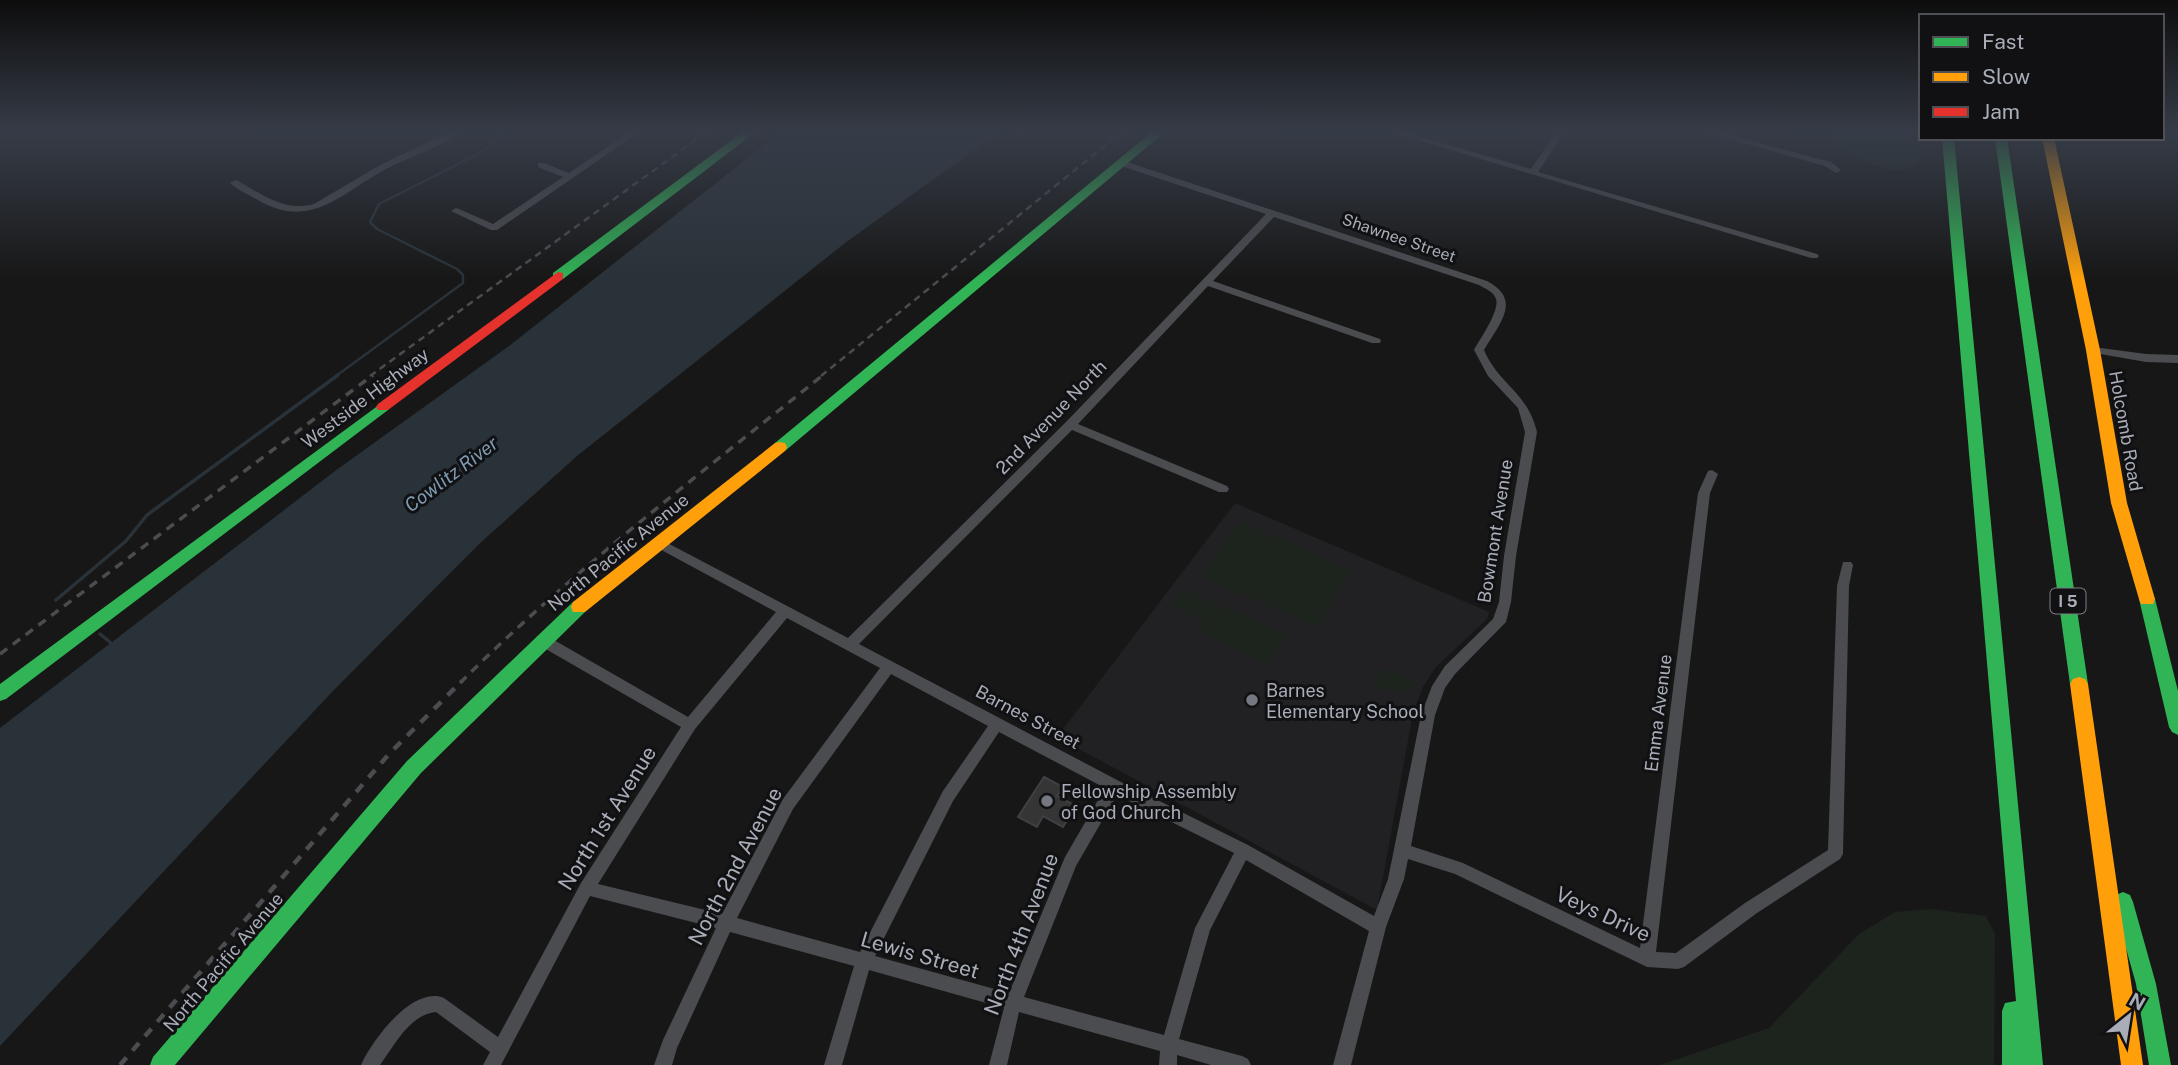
<svg xmlns="http://www.w3.org/2000/svg" width="2178" height="1065" viewBox="0 0 2178 1065" font-family="'Public Sans',sans-serif">
  <style>
    .built { fill: #212123 }
    .green { fill: #1d241e }
    .water { fill: #2a3239 }
    .lines { fill: none; stroke-linecap: round; stroke-linejoin: round }
    .stream-far1 { stroke: #2a3239; stroke-width: 2.5 }
    .stream { stroke: #2a3239; stroke-width: 3.5 }
    .building { fill: #353536; stroke: #3f4043; stroke-width: 2 }
    .street { fill: #4b4c50; fill-rule: evenodd }
    .fast { fill: #30b455; fill-rule: evenodd }
    .slow { fill: #ff9f0a; fill-rule: evenodd }
    .jam { fill: #e5322d; fill-rule: evenodd }
    .rail-far2 { stroke: #4b4c4f; stroke-width: 2.5; stroke-dasharray: 7 5; stroke-linecap: butt }
    .rail-far1 { stroke: #4b4c4f; stroke-width: 3.5; stroke-dasharray: 9 7; stroke-linecap: butt }
    .rail { stroke: #4b4c4f; stroke-width: 4.5; stroke-dasharray: 10 9; stroke-linecap: butt }
    .poi-dot { fill: #757880; stroke: #111113; stroke-width: 2.5 }
    .labels { text-anchor: middle; dominant-baseline: central; stroke-width: 6; stroke-linejoin: round; paint-order: stroke }
    .far-street-label { font-size: 16px; fill: #a8adb8; stroke: #111113 }
    .shield { fill: #111113; stroke: #7b7e86; stroke-width: 2 }
    .shield-label { font-size: 16px; font-weight: bold; fill: #a8adb8 }
    .street-label { font-size: 18px; fill: #a8adb8; stroke: #111113 }
    .poi-label { font-size: 18px; fill: #a8adb8; stroke: #111113; text-anchor: start }
    .water-label { font-size: 19px; font-style: italic; fill: #7f9bb3; stroke: #111113 }
    .near-street-label { font-size: 21px; fill: #a8adb8; stroke: #111113 }
  </style>
  <rect width="100%" height="100%" fill="#171717"/>
  <path class="built" d="M1235,503l254,109 -2,7 -51,48 -13,20 -10,26 -36,197 -320,-173z"/>
  <path class="green" d="M1831,131h90c0,8 4,15 1,25 -12,33 -76,0 -93,-13z
    M1240,521l111,50 -35,57 -115,-53z
    M1183,588l103,49 -17,27 -70,-35 5,-7 -34,-17z
    M1389,669l21,10 5,7 -4,4 -35,-1 -3,-2 7,-15z
    M1930,909l56,7 9,18 -1,131h-334l109,-37 90,-94 36,-22z"/>
  <path class="water" d="M782,131h219l-156,112 -268,213 -98,88 -148,149 -331,353v-318l335,-257 174,-125z"/>
  <g class="lines">
    <path class="stream-far1" d="M336,376l127,-93v-8l-6,-6 -80,-40 -7,-7 9,-18 103,-52 19,-15 1,-6"/>
    <path class="stream" d="M56,600l70,-59 21,-26 191,-140
      M100,634l11,9"/>
  </g>
  <path class="building" d="M1044,777l19,10 -6,9 19,10 -13,21 -20,-11 -6,11 -19,-10z"/>
  <g class="lines">
    <path class="street" d="M452,131h11c-22,17 -53,25 -77,38 -45,24 -75,62 -128,31 -9,-5 -20,-10 -28,-17l5,-3 3,1c25,14 47,31 76,23l66,-39z
      M631,131h10l-144,99h-6l-40,-19 5,-3 3,1 34,15 70,-47 -25,-10v-4h6l25,10z
      M1388,131h13l130,38 26,-38h8l-27,41 279,82 2,2 -2,2h-6z
      M1700,131h14l117,31 10,8 -5,3 -11,-7z
      M1121,160l366,121c36,19 12,43 -3,69 15,35 43,41 53,82l-21,124 -5,46 -5,20 -51,52 -10,14 -10,27 -24,131 52,17 177,85 58,-455 10,-22 4,-1 6,4 -8,19 -54,459 20,1 69,-50 83,-53 9,-264 6,-24h8l2,3 -4,21 -6,268 -3,5 -83,54 -73,54 -6,2 -31,-2 -192,-93 -47,-15 -4,20 -18,48 -35,138h-18l36,-134 -123,-71 -36,70 -31,109 63,17 6,3 3,6h-40l-34,-10v10h-18l1,-14 -141,-39 -12,53h-18l15,-57 -135,-38 -27,95h-18l30,-99 -124,-34 -53,116 -5,17h-18l9,-25 53,-112 -126,-32 -89,169h-18l7,-13 -54,-40c-26,2 -42,34 -56,53h-19c11,-25 52,-80 83,-67l54,39 83,-154 100,-156 -144,-83 -2,-4 2,-4 5,-1 5,1 141,81 88,-105 -122,-66 -2,-3 2,-3 4,-2 190,100 218,-216 200,-208 -148,-49v-4zM1274,217l205,68c7,4 15,7 17,14 4,12 -16,40 -22,51l14,26 30,32 7,24 -21,124 -5,46 -6,17 -48,47 -13,20 -11,29 -33,164 -14,37 -126,-71 -129,-64 -260,-137 213,-214 147,62h8l2,-3 -2,-3 -149,-62 130,-138 164,57h8l1,-2 -1,-2 -167,-58zM787,618l93,50 -97,131 -61,115 -124,-30 97,-155zM891,674l97,52 -45,65 -83,161 -123,-34 56,-109zM999,732l106,56 -40,69 -56,136 -134,-37 78,-155zM1117,795l117,58 -39,75 -31,107 -140,-38 52,-131z
      M2093,347l53,7 32,1v8l-32,-1 -57,-10 -1,-2 1,-2z"/>
    <path class="fast" d="M744,131h13l-194,148h-10v-6z
      M1153,131h13l-381,320h-10l-2,-4 2,-4z
      M1942,138h12l89,927h-41v-54l3,-8 11,-2z
      M1995,138h12l81,546 -3,5 -6,2 -6,-2 -3,-5z
      M383,402l5,2 2,3 -2,3 -382,289 -6,2v-17z
      M2147,592l6,2 2,5 23,92v44l-6,-3 -3,-5 -30,-128 2,-5z
      M579,600l6,2 2,5 -2,5 -164,161 -246,292h-25l3,-8 254,-296 166,-159z
      M2123,892l7,3 3,7 23,82 15,81h-22l-13,-81 -23,-82 3,-7z"/>
    <path class="slow" d="M2042,138h12l46,212 27,153 28,96 -2,5h-12l-2,-5 -28,-96 -25,-153z
      M780,442l5,1 2,4 -2,4 -200,161h-12l-2,-5 2,-5 202,-159z
      M2079,677l6,2 3,5 55,381h-22l-51,-381 3,-5z"/>
    <path class="jam" d="M558,272l5,1v6l-175,131h-10l-2,-3 2,-3z"/>
    <path class="rail-far2" d="M370,376l338,-245
      M821,376l302,-245"/>
    <path class="rail-far1" d="M0,654l373,-279
      M460,683c112,-112 240,-209 363,-308"/>
    <path class="rail" d="M120,1065l269,-311 73,-73"/>
  </g>
  <linearGradient id="sky" x2="0" y2="1"><stop stop-color="#0d0d0d"/><stop offset="0.47" stop-color="#363c47"/><stop offset="1" stop-color="#363c47" stop-opacity="0"/></linearGradient>
  <rect width="2178" height="280" fill="url(#sky)"/>
  <g class="poi-dot">
    <circle cx="1252" cy="700" r="7"/>
    <circle cx="1047" cy="801" r="7"/>
  </g>
  <g class="labels">
    <g class="far-street-label">
      <text transform="translate(1399 238) rotate(19)">Shawnee Street</text>
    </g>
    <rect class="shield" x="2050.5" y="588.5" width="35" height="25" rx="5"/>
    <g class="shield-label">
      <text x="2068" y="601">I 5</text>
    </g>
    <g class="street-label">
      <text transform="translate(365 398) rotate(-37)">Westside Highway</text>
      <text transform="translate(1051 417) rotate(-46)">2nd Avenue North</text>
      <text transform="translate(2126 431) rotate(80)">Holcomb Road</text>
      <text transform="translate(1495 531) rotate(-81)">Bowmont Avenue</text>
      <text transform="translate(618 552) rotate(-39)">North Pacific Avenue</text>
      <text transform="translate(1658 713) rotate(-83)">Emma Avenue</text>
      <text transform="translate(1028 717) rotate(28)">Barnes Street</text>
      <text transform="translate(223 962) rotate(-50)">North Pacific Avenue</text>
    </g>
    <g class="poi-label">
      <text x="1266" y="690">Barnes<tspan x="1266" dy="21">Elementary School</tspan></text>
      <text x="1061" y="791">Fellowship Assembly<tspan x="1061" dy="21">of God Church</tspan></text>
    </g>
    <g class="water-label">
      <text transform="translate(451 474) rotate(-37)">Cowlitz River</text>
    </g>
    <g class="near-street-label">
      <text transform="translate(607 818) rotate(-58)">North 1st Avenue</text>
      <text transform="translate(735 866) rotate(-62)">North 2nd Avenue</text>
      <text transform="translate(1603 914) rotate(25)">Veys Drive</text>
      <text transform="translate(1021 934) rotate(-69)">North 4th Avenue</text>
      <text transform="translate(920 955) rotate(16)">Lewis Street</text>
    </g>
  </g>
  <rect x="1919" y="14" width="245" height="126" fill="#111113" stroke="#4d4f55" stroke-width="2"/>
  <rect x="1933" y="37" width="35" height="10" fill="#30b455" stroke="#4d4f55" stroke-width="2"/>
  <text x="1982" y="49" font-size="21" fill="#a8adb8">Fast</text>
  <rect x="1933" y="72" width="35" height="10" fill="#ff9f0a" stroke="#4d4f55" stroke-width="2"/>
  <text x="1982" y="84" font-size="21" fill="#a8adb8">Slow</text>
  <rect x="1933" y="107" width="35" height="10" fill="#e5322d" stroke="#4d4f55" stroke-width="2"/>
  <text x="1982" y="119" font-size="21" fill="#a8adb8">Jam</text>
  <g transform="translate(2129 1016) rotate(30)" stroke="#111113" stroke-width="5" paint-order="stroke">
  <path d="M0-5L12 26L0 18L-12 26Z" fill="#a8adb8"/>
  <text y="-10" font-size="19" font-weight="bold" text-anchor="middle" fill="#a8adb8">N</text>
  </g>
</svg>
